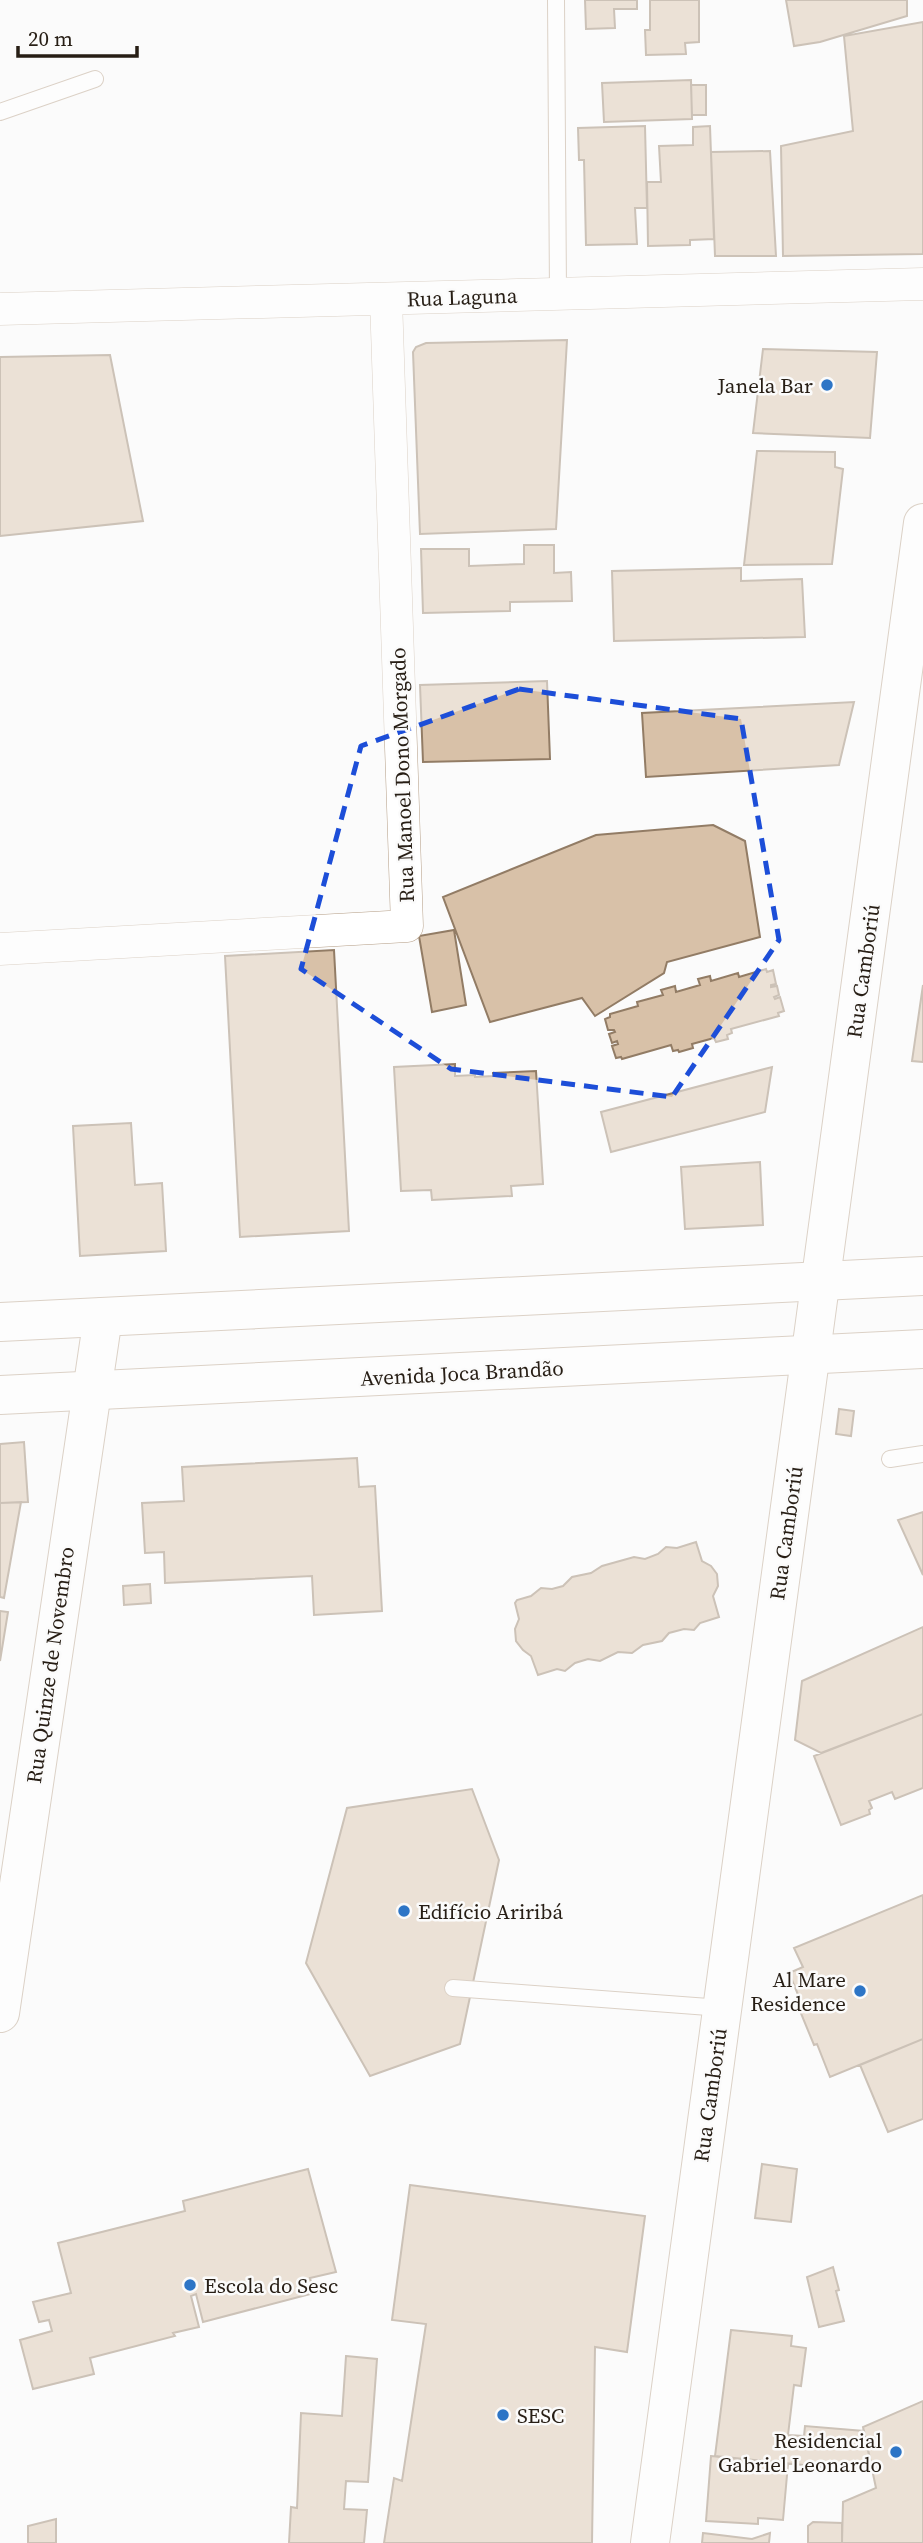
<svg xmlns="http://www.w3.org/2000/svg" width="923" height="2543" viewBox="0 0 923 2543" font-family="'Source Serif 4',serif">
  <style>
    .building { fill: #d8c1a8; stroke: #927c65; stroke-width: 2 }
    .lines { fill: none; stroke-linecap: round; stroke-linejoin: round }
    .service-casing { stroke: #b59e86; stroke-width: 18 }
    .minor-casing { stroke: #b59e86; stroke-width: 33 }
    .tertiary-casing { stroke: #b59e86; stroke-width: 40 }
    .secondary-casing { stroke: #b59e86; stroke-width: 40 }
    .service { stroke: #fff; stroke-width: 16 }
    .minor { stroke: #fff; stroke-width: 32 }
    .tertiary { stroke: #fff; stroke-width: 38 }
    .secondary { stroke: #fff; stroke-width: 38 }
    .marked { fill: none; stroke: #1d4ed8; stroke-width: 5; stroke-dasharray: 14 9; stroke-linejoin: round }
    .poi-dot { fill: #2d75c6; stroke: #fbfbfb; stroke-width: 2.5 }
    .labels { text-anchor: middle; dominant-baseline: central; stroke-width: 5; stroke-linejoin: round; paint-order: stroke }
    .street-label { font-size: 21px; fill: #271e15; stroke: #fbfbfb }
    .poi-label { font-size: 21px; fill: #271e15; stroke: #fbfbfb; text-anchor: end }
  </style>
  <rect width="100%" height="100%" fill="#fbfbfb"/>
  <path class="building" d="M585,0h52v9h-23l1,19 -29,1z
    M650,0h49v42l-14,1 1,11 -40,1 -1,-25h5z
    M786,0h121v16l-87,26 -26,4z
    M923,22v232l-140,2 -2,-110 72,-15 -9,-95z
    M691,80l1,39 -88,3 -2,-39z
    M691,85h15v30h-14z
    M645,126l2,82h-12l2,36 -51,1 -2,-85h-5l-1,-32z
    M710,126l4,113 -24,1v5l-42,1 -1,-64h14l-2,-36 34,-1v-18z
    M770,151l6,105h-61l-4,-104z
    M567,340l-11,189 -136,5 -7,-182 3,-5 10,-4z
    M763,349l114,3 -7,86 -117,-5z
    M110,355l33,166 -143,15v-179z
    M757,451l78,1v15l8,2 -11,95 -88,1z
    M524,545h30v28l17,-1 1,29 -62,1v9l-87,2 -2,-64h48v17l55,-2z
    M741,568v13l61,-2 3,58 -191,4 -2,-70z
    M547,681l3,78 -127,3 -3,-77z
    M854,702l-15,63 -193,12 -4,-64z
    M713,825l32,16 15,96 -93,25 -3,11 -69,43 -13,-18 -92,24 -47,-125 153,-62z
    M454,930l12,75 -34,7 -13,-76z
    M334,950l15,281 -109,6 -15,-281z
    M766,969l1,3 6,-2 3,14 -5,1v2l6,-1 2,9 -5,2 1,2 5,-2 4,14 -6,2 1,3 -48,13 1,4 -5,2 1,4 -12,3 -2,-4 -22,6 1,4 -14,4 -1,-2 -5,1 -2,-6 -49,14 -1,-2 -5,1 -4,-12 6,-2 -1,-3 -5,2 -3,-9 6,-2 -1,-2h-6l-3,-11 5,-2v-3l28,-8 -1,-4 26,-7 -2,-5 14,-4 1,6 24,-7 -2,-6 12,-3 1,5 27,-8 1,4z
    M923,985v77l-11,-1z
    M455,1064v12l20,-1v2l18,-1v-3l43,-2 7,113 -32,2 1,10 -80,4 -1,-10 -30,1 -7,-124z
    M772,1067l-7,45 -154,40 -10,-40z
    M131,1123l4,62 27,-2 4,68 -86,5 -7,-130z
    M760,1162l3,63 -78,4 -4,-62z
    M839,1409l15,2 -3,25 -15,-2z
    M24,1442l4,60 -28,1v-59z
    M357,1458l2,29 16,-1 7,125 -68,4 -2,-39 -147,7 -1,-31 -19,1 -3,-50 42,-2 -2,-34z
    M21,1502l-17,96 -4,-1v-94z
    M923,1512v63l-25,-55z
    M696,1542l6,19 9,5 6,8 1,12 -5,10 6,21 -19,6 -6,7 -10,-1 -15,4 -7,8 -19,4 -11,8 -14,-1 -18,9 -12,-2 -13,4 -10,8 -8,-2 -19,6 -7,-19 -8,-6 -7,-9 -1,-12 4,-10 -4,-16 2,-3 14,-4 10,-8 11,1 11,-3 9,-9 19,-4 11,-7 32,-9 11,2 13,-5 8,-7 11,1z
    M150,1584l1,19 -27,2 -1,-19z
    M0,1611l8,1 -8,49z
    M923,1627v87l-102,39 -26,-13 7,-59z
    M923,1714v74l-28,11 -3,-7 -23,9 3,7 -3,2 1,4 -29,11 -27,-69z
    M472,1789l27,71 -39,184 -90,32 -64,-113 41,-155z
    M923,1895v144l-93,38 -13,-33 -3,1 -14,-34 4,-2 -15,-36 14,-6 -9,-19z
    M923,2039v80l-35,13 -28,-67z
    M762,2164l35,5 -6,53 -36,-4z
    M308,2169l28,103 -26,6 4,15 -111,29 -7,-28 -5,2 8,31 -26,6 2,3 -85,22 4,16 -61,15 -13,-49 32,-9 -3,-11 -10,2 -6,-20 38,-9 -13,-50 127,-32 -2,-10z
    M410,2185l235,31 -18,136 -32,-5 -3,196h-208l10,-65 8,3 24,-157 -34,-4z
    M833,2267l6,23 -3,1 8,30 -25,6 -12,-50z
    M731,2330l61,6 -1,10 15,2 -5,38 -7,-1 -6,50 16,1 1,-10 59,5 9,41 -158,-16z
    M346,2356l31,3 -9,123 -22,-1 -2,28 23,1 -3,33h-75l2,-36 6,1 4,-95 41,3z
    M923,2401v142h-81l1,-41 33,-14 -13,-61z
    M711,2456l77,8 -5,56 -25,-2v6l-52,-3z
    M56,2519v24h-28v-17z
    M813,2522l29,1v20h-34v-17z
    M703,2533l49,6 18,-6 -1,10h-67z"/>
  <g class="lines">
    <defs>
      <path id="service" d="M556,0l2,294
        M0,112l95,-33
        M890,1459l33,-5
        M453,1988l269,20"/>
      <path id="minor" d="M0,309l923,-25
        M0,949l407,-23 -21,-627"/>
      <path id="tertiary" d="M0,2013l103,-696
        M650,2543l273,-2020"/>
      <path id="secondary" d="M0,1322l923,-46
        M0,1395l923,-46"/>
    </defs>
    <use href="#service" class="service-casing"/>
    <use href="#minor" class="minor-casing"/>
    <use href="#tertiary" class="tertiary-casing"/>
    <use href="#secondary" class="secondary-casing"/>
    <use href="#service" class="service"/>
    <use href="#minor" class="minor"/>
    <use href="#tertiary" class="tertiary"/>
    <use href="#secondary" class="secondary"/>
  </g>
  <path d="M0 0H923V2543H0ZM519,689l222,30 38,221 -107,157 -221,-28 -150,-100 60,-223z" fill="#fbfbfb" fill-opacity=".55" fill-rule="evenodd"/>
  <path class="marked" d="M519,689l222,30 38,221 -107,157 -221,-28 -150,-100 60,-223z"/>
  <g class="poi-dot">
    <circle cx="827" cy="385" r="7"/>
    <circle cx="404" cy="1911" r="7"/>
    <circle cx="860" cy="1991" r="7"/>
    <circle cx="190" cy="2285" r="7"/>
    <circle cx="503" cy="2415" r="7"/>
    <circle cx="896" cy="2452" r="7"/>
  </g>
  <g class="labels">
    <g class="street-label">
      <text transform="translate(462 297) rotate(-2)">Rua Laguna</text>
      <text transform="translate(402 775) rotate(-92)">Rua Manoel Dono Morgado</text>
      <text transform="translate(863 971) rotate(-82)">Rua Camboriú</text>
      <text transform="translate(462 1373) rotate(-3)">Avenida Joca Brandão</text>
      <text transform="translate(786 1533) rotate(-82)">Rua Camboriú</text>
      <text transform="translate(50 1665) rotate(-82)">Rua Quinze de Novembro</text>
      <text transform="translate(710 2095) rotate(-82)">Rua Camboriú</text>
    </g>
    <g class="poi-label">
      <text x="813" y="385">Janela Bar</text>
      <text x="418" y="1911" text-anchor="start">Edifício Ariribá</text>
      <text x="846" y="1979">Al Mare<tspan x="846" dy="24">Residence</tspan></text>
      <text x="204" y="2285" text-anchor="start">Escola do Sesc</text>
      <text x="517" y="2415" text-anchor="start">SESC</text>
      <text x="882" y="2440">Residencial<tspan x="882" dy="24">Gabriel Leonardo</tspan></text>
    </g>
  </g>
  <path d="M18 46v10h119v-10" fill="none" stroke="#271e15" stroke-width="3.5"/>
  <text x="28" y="46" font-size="21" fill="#271e15" stroke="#fbfbfb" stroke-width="5" paint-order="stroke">20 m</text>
</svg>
